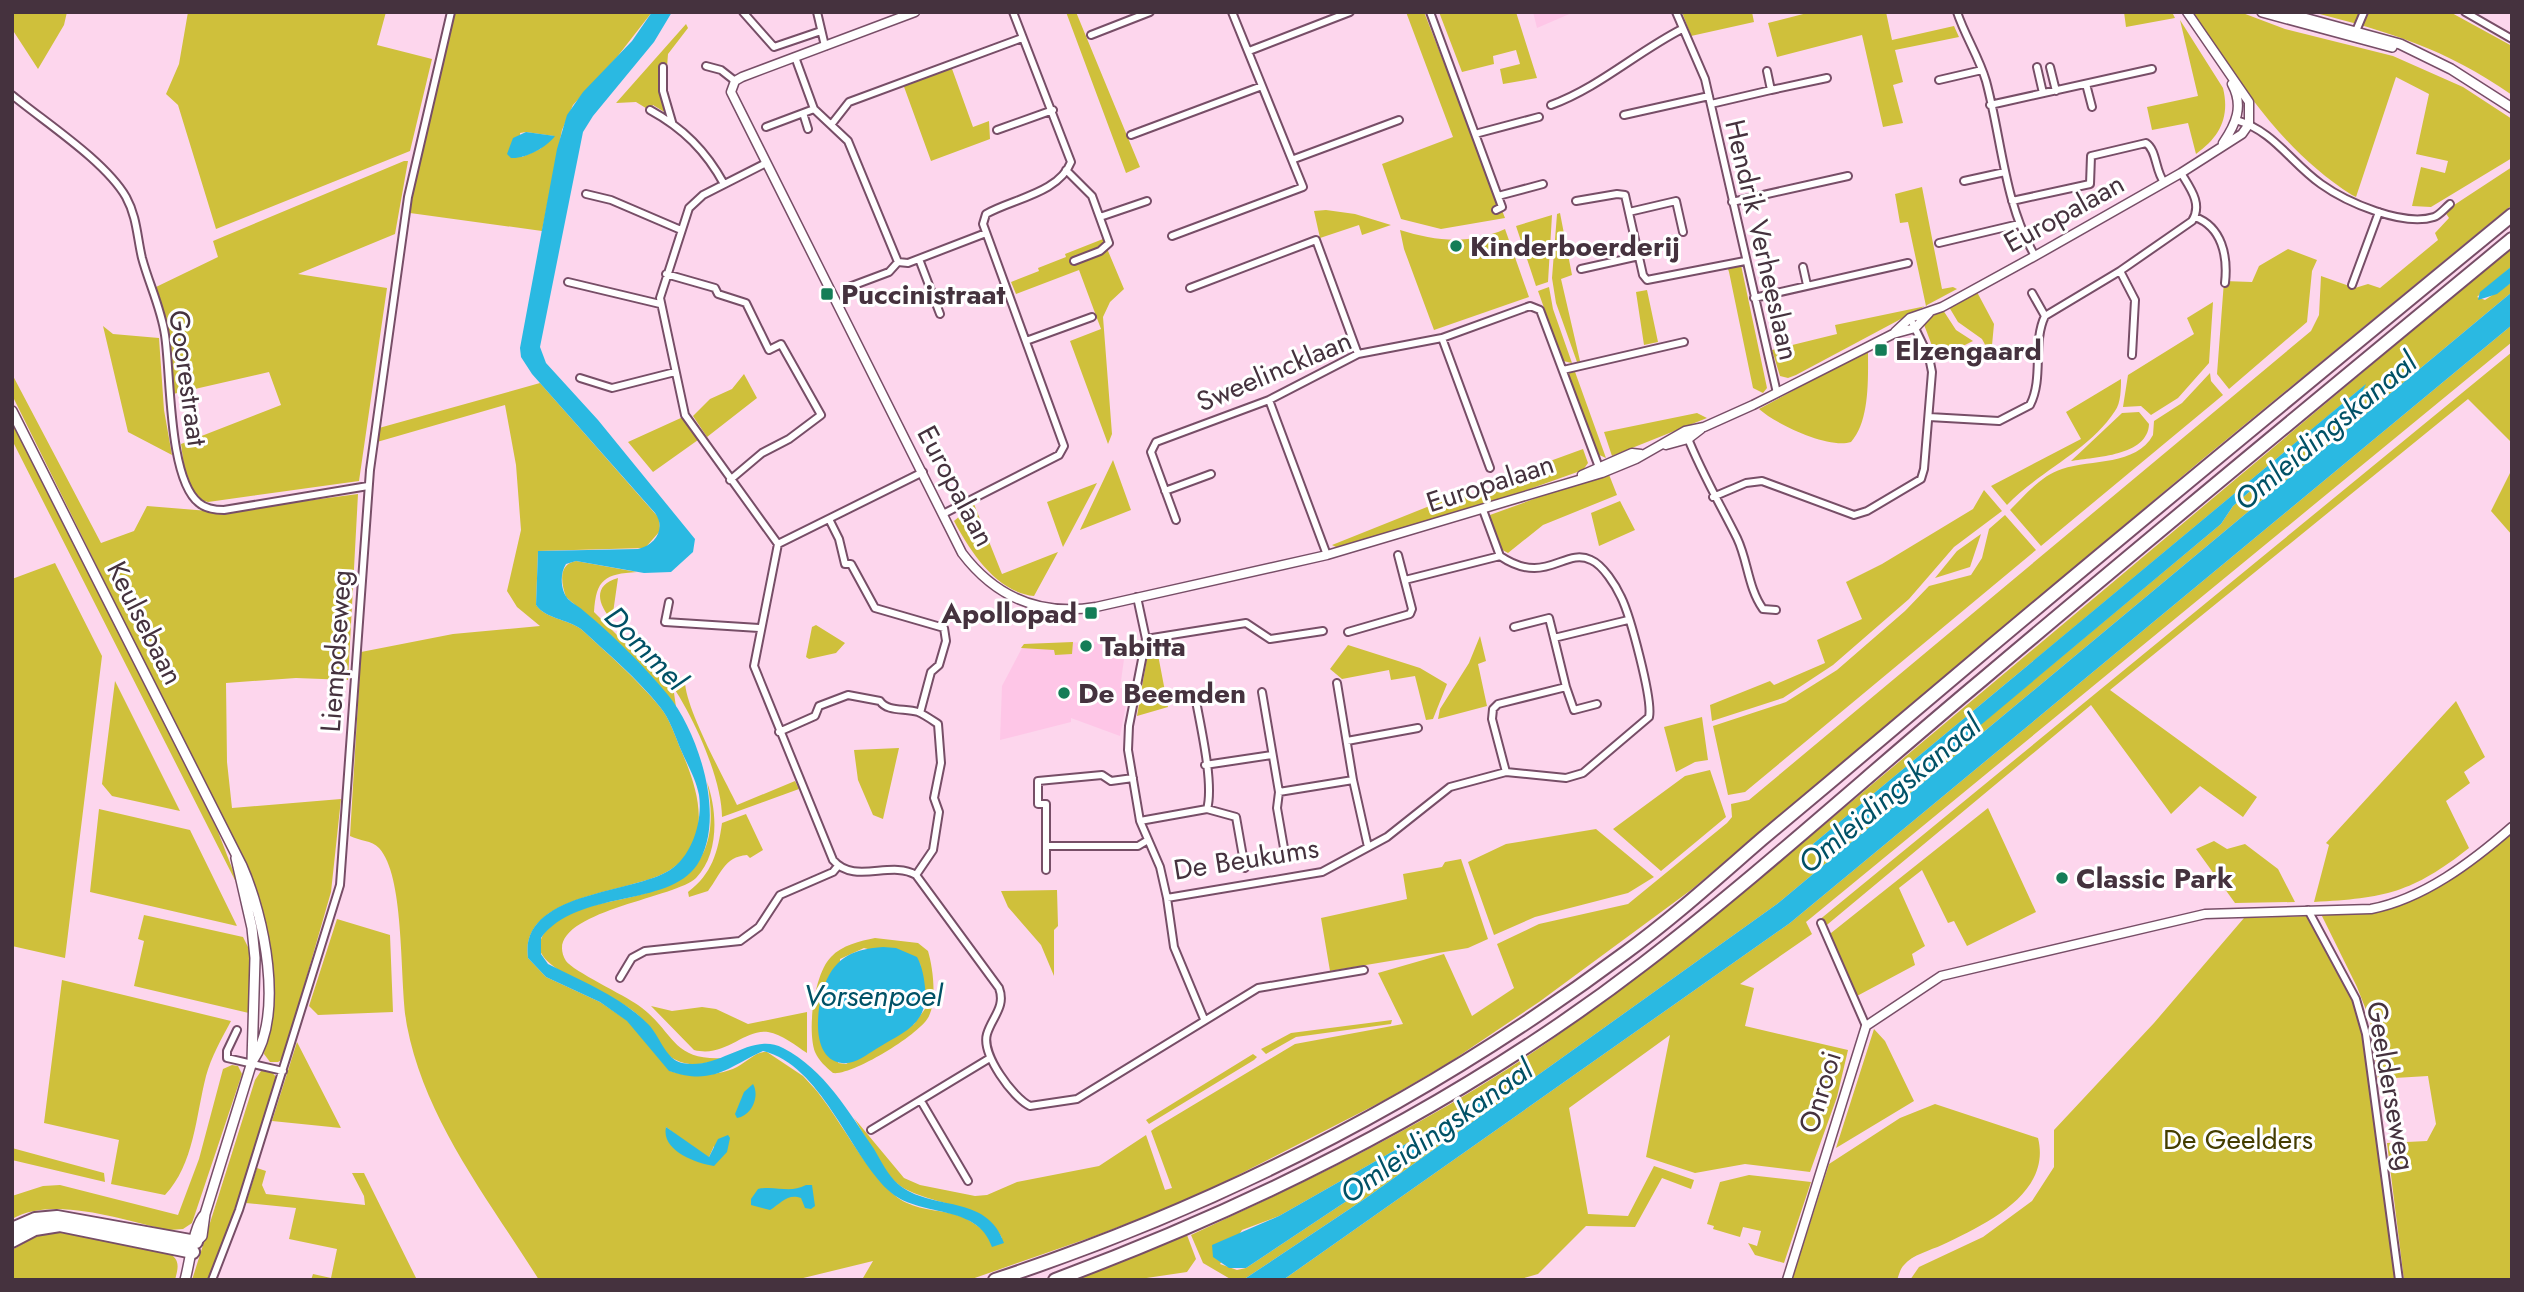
<svg xmlns="http://www.w3.org/2000/svg" width="2524" height="1292" viewBox="0 0 2524 1292" font-family="Jost,sans-serif">
  <style>
    .built { fill: #fec6e7 }
    .green { fill: #cfc03b; fill-rule: evenodd }
    .water { fill: #2ab9e2 }
    .lines { fill: none; stroke-linecap: round; stroke-linejoin: round }
    .minor-casing { stroke: #774e67; stroke-width: 10 }
    .tertiary-casing { stroke: #774e67; stroke-width: 11 }
    .secondary-casing { stroke: #774e67; stroke-width: 12 }
    .motorway-casing { stroke: #774e67; stroke-width: 16 }
    .minor { stroke: #fff; stroke-width: 6 }
    .tertiary { stroke: #fff; stroke-width: 8 }
    .secondary { stroke: #fff; stroke-width: 9 }
    .motorway { stroke: #fff; stroke-width: 12 }
    .poi-dot { fill: #147d57; stroke: #fff; stroke-width: 2.5 }
    .labels { text-anchor: middle; dominant-baseline: central; stroke-width: 6; stroke-linejoin: round; paint-order: stroke }
    .street-label { font-size: 28px; fill: #45323e; stroke: #fff }
    .poi-label { font-size: 28px; font-weight: bold; fill: #45323e; stroke: #fff; text-anchor: start }
    .park-label { font-size: 28px; fill: #443d00; stroke: #fff }
    .water-label { font-size: 30px; font-style: italic; fill: #005166; stroke: #fff }
  </style>
  <rect width="100%" height="100%" fill="#fdd6ed"/>
  <path class="built" d="M1533,12h41l-37,16z
    M1123,641l3,4 -6,43 9,1 -9,47 -49,-18v4l-71,18 2,-54 22,-42z"/>
  <path class="green" d="M12,12h55l-3,13 -26,44 -26,-40z
    M188,12h198l-9,33 55,14 -22,92 -194,78 -38,-124 -12,-11 13,-30z
    M455,12h197l-35,45 -44,48 -11,25 -20,101 -132,-18 9,-59zM526,132l28,4 -14,13 -18,8 -2,-24z
    M1066,12h10l64,155 -14,6z
    M1406,12h18l81,206 -64,11 -40,-10 -19,-55 71,-27z
    M1439,12h77l21,66 -34,6 -3,-15 20,-5 -4,-14 -23,6 1,8 -32,8z
    M1682,12h70l2,10 -63,14z
    M1811,12h75l6,28 62,-14 5,11 -64,13 8,32 -10,3 10,38 -20,4 -21,-92 -85,22 -9,-34z
    M2124,12h48l3,6 -49,9z
    M2194,12h46l45,17 108,27 70,31 49,32v39l-81,49 -19,-1 9,-39 24,6 3,-12 -32,-7 13,-60 -33,-17 -40,120 -4,-2c-57,-36 -95,-87 -133,-142 -8,-12 -22,-26 -25,-41z
    M2312,12h138l62,34v49c-68,-47 -122,-63 -200,-83z
    M2180,20l43,68c7,29 -3,49 -27,66l-8,-31 -36,7 -5,-23 51,-11z
    M686,24l2,4 -20,26 -1,13h-5l4,46 -13,-8 -4,5 -13,-8 -20,1z
    M951,66l22,61 16,-6 1,18 -59,22 -28,-77z
    M404,161h4l-13,73 -97,40 89,14 -28,193 -151,21c-23,-5 -24,-39 -27,-58l100,-39 -12,-33 -96,22 -3,-53 -14,-54 62,-30 -5,-16z
    M2512,167v38l-308,253 -513,432 -152,112 -89,60 -65,38 -196,100 -97,37 -123,43h-114l8,-2 10,-17 -78,19h-256c-50,-80 -114,-160 -132,-254 -8,-42 -1,-149 -28,-178 -7,-8 -20,-7 -29,-12l11,-184 92,-18 87,-8 -23,-19 -10,-16 14,-61 -5,-65 -11,-60 -128,37 2,-14 161,-45 119,135 1,13 -15,17 -107,3 -2,54c10,14 31,14 45,24 26,24 56,50 79,78 10,12 15,29 21,43 17,39 34,91 -11,120 -37,24 -151,22 -142,88l18,19 54,25 28,19 42,50c19,7 49,5 67,-4 10,-5 19,-16 30,-15l36,24 12,13c25,29 60,100 92,114 16,8 36,7 53,13 16,6 25,19 42,22 -17,-36 -74,-32 -103,-53 -19,-15 -32,-46 -45,-67l50,60 16,7 55,11 12,-1 30,-13 82,-16 47,-31 19,55 7,-2 -21,-57 4,-3 140,-84 108,-20 -25,-51 66,-19 28,62 42,-28 -17,-44 42,-20 89,-20 99,-81 5,-6 -1,-13 18,-4 562,-469 8,-16 2,-39 34,12 13,-4 12,4 58,-48 -3,-7 14,-15 -4,-6 3,-3zM666,1127l37,29 6,1 5,-11v19c-20,-2 -50,-17 -48,-38z
    M1922,187l20,102 11,-2 4,2 -161,86 -8,3 -8,-2 -8,-26 65,-16 -2,-9 91,-19 -18,-84 -8,1 -5,-29z
    M1326,210l29,4 36,11 -29,10 -3,-10 -39,13 -6,-27z
    M1560,213l12,62 -11,4 19,82 -3,1 -21,-59 -4,-25 5,-64z
    M1552,215l-4,67 -12,4 -20,-60z
    M1505,229l24,68 -95,33 -30,-81 -4,-19c35,11 70,15 105,-1z
    M1103,239l21,50 -14,13 -7,15 9,117 -4,10 -38,-103 31,-12 -22,-59 -63,24 -5,-12 28,-11 -1,-3 28,-11 -1,-3z
    M2512,247v19l-35,31 8,3 27,-18v10l-735,612 -411,294 -123,82h-11l-29,-17 -12,-28c108,-50 215,-101 315,-165 84,-54 160,-117 238,-178zM2365,385l-4,10 -128,111 -12,18 -390,325 -15,7 -3,-12zM1485,1099l4,4 -25,20 -218,145 -9,2 -17,-6 22,-34 37,-14z
    M2288,249l29,11 -5,11 -5,51 -78,67 -12,-15 7,-93 28,1 7,-16z
    M1741,265l26,123 -4,5 -10,-5 -24,-116 -1,-3z
    M1549,287l4,22 19,54 -9,-2 -25,-70z
    M1647,290l11,52 -14,3 -8,-53z
    M1977,292l17,32 -3,32 -9,-17 -24,-17 -9,-15z
    M2213,302l-4,61 -31,35 -27,17 -10,-9 -18,1 5,-32 66,-41 -7,-16z
    M1943,310l13,20 17,11 -36,18 -14,-37z
    M2512,325v17l-706,580 6,12 -72,50 14,4 -9,38 103,24 -11,47 -27,75 -65,-8 -50,9 -49,-16 24,-122 -101,73 19,106 40,2 26,-50 40,14 -3,9 -29,-11 -27,49 -49,-1 -48,48 -21,6h-234l507,-357z
    M103,326l10,8 46,4 5,72 8,45 -44,-23z
    M1868,350c0,28 2,71 -17,92 -22,7 -74,-17 -92,-33z
    M2512,352v91l-44,-44 -358,291 147,107 -14,20 -43,-31 -29,28 -80,-109 -269,224 -4,-8z
    M1574,369l32,89 -9,-4 -29,-80z
    M2210,373l1,8 12,14 -182,151 -31,-36c15,-15 32,-35 52,-41 30,-10 74,-3 91,-34l1,-14 28,-18z
    M12,374l89,169 33,-12 13,-25 74,6 137,-18 -10,186 -52,-2 -70,5 1,79 5,46 109,-9 -10,93 -48,167 -5,3h-8l-6,-8 6,-55 -18,-120 -240,-484z
    M744,374l13,24 -50,39 -14,-21 17,-17 22,-10z
    M2121,379c0,9 0,24 -6,32 -26,40 -76,60 -108,94l-16,-19 90,-47 -15,-27z
    M2139,412l10,12c-1,32 -54,33 -78,37l51,-48z
    M1697,413l10,5 -95,38 -8,-24z
    M683,417l15,23 -45,32 -25,-30z
    M12,420l205,409 25,65 -230,-454z
    M1583,449l5,14 -5,7 -109,39 -138,38 -4,-2 115,-46 7,1 44,-15v-5z
    M1113,460l18,50 -51,20z
    M2512,469v66l-21,-24z
    M1608,472l9,23 -74,30 -35,28 -9,-5 -10,-27 1,-6z
    M1097,483l-34,64 -16,-45z
    M1984,490l18,21 -48,36 -45,52 -76,66 -50,33 -71,23 -2,-16 60,-24 4,4 51,-22 -8,-23 45,-21 -16,-37 36,-18 91,-55z
    M1620,501l15,29 -36,16 -8,-33z
    M974,504l28,70 56,-22 -24,44c-38,-4 -64,-45 -80,-75z
    M2005,515l31,35 -291,242 -17,3 -15,-69 73,-24 51,-32 68,-59 24,-25 42,-11 11,-17 7,-29z
    M1981,534l-11,33 -35,11 22,-27z
    M576,561l61,11c-32,2 -41,7 -43,40l72,72 8,9 2,14 -69,-74 -41,-36c-5,-14 -8,-33 10,-36z
    M55,563l47,93 -37,302 -53,-12v-367z
    M618,578l-6,42c-14,-15 -20,-35 6,-42z
    M816,625l29,18 -9,10 -27,6 -3,-2 6,-30z
    M1480,636l6,25 -8,3 9,42 -49,13 2,-10 29,-46z
    M1155,639l13,68 -31,9 13,-76z
    M1073,642l-1,12 -17,1 -1,-5 -33,-2 3,-4z
    M1348,645l72,23 27,16 -14,35 -7,1 -11,-44 -24,4 -2,-10 -47,9 -12,-10z
    M658,667l27,13c-1,26 39,98 52,125l58,-24 4,8 -77,28c0,-42 -36,-119 -64,-150z
    M115,681l65,130 -68,-15 -10,-12z
    M2456,701l29,56 -21,15 6,11 -24,18 23,47c-57,45 -84,50 -155,54l15,-57 -3,-2z
    M1702,717l6,43 -13,2 -19,10 -12,-45z
    M899,748l-16,71 -10,-4 -15,-35 -4,-30z
    M1710,770l16,47 -65,54 -48,-42 72,-53z
    M707,782c10,28 13,71 -11,96 -21,21 -159,35 -130,83 7,10 58,34 72,44 37,26 32,56 86,53 -16,5 -32,10 -48,2 -16,-7 -25,-32 -38,-45 -22,-22 -94,-40 -99,-68 17,-78 200,-7 168,-165z
    M1988,808l48,104 -69,34 -13,-25 -6,2 -26,-53 -23,18 26,58 -13,8 3,11 -58,31 -31,-59z
    M99,809l91,21 47,96 -147,-34z
    M746,814l17,36 -13,8 -3,-3c-23,2 -26,19 -39,36l-19,6 -1,-5c24,-18 30,-40 34,-69z
    M1596,829l58,48 -26,16 -93,24 -41,18 -26,-73 38,-18z
    M2512,831v449h-108l-17,-137 40,-2 9,-17 -8,-48 -50,3 -8,-59 -13,-33 -36,-73c21,-2 44,-2 66,-6 47,-10 87,-49 125,-77z
    M2214,841l13,8 18,-5 33,25 17,33 -60,1 -39,-54z
    M1461,859l27,80 -20,9 -138,23 -9,-53 86,-19 -4,-25 39,-7 3,-5z
    M1057,890l1,36 -4,4v46l-13,-31 -33,-38 -7,-16z
    M144,915l99,22 9,18 1,59 -119,-28 10,-45 -6,-2z
    M2308,916l46,83 10,36 33,245h-487l9,-13 64,-30 49,-36 22,-34v-37l100,-107 90,-105z
    M337,919l53,16 3,77 -75,3 -9,-9z
    M875,938l43,5 10,8c5,17 9,48 1,65 -7,17 -77,60 -96,57 -7,-6 -14,-12 -18,-21 -8,-22 -1,-78 16,-95 11,-12 29,-16 44,-19zM864,948l56,15 5,46 -11,15 -68,40 -8,-1 2,-104z
    M62,980l169,41c-9,17 -20,36 -25,55 -10,39 -12,89 -41,119l-54,-11 8,-44 -75,-17z
    M651,1006l21,5 30,-4 14,2 32,15 59,-12v41c-11,-7 -25,-19 -39,-21 -25,-3 -42,26 -74,18z
    M1392,1020l-1,4 -95,13 -30,17 -5,-5 30,-16z
    M1874,1029l11,12 29,60 -78,47z
    M297,1042l44,86 -69,-7z
    M1253,1054l4,3 -3,3 -105,64 -3,-4z
    M232,1065l6,1 4,8 -50,149 -9,6 -14,1c-46,-9 -114,-35 -157,-11v-23l31,-10 17,-1 118,30 21,-56 24,-90z
    M270,1070l6,7 -1,9 -37,115 -29,79h-17l63,-200 6,-9z
    M1935,1104l103,34c14,56 -54,87 -96,107 -11,5 -30,10 -38,20 -4,4 -5,10 -7,15h-105l37,-116 71,-46z
    M12,1148l92,25 1,9 -93,-22z
    M257,1168l9,3 -4,14 4,9 99,11 -1,-9 -12,-23h12l53,107h-106l2,-6 18,4 6,-29 -48,-10 7,-31 -50,-5z
    M1749,1175l62,7 -27,81 -29,-8 -7,-12 9,3 4,-15 -18,-4 -3,10 -27,-8 1,-3 -7,-2 13,-42z
    M56,1232l110,19c14,8 13,14 9,29h-163v-30l22,-13z
    M1187,1235l9,24 -9,13 -54,8h-60z"/>
  <path class="water" d="M652,12h20l-18,30 -61,74 -10,16 -43,215 6,16 52,57 97,119 -2,13 -22,20 -27,1 -68,-12 -10,3c-6,9 -6,26 2,35 5,5 12,8 17,13 29,24 59,54 83,83 31,38 59,125 29,170 -29,43 -120,24 -156,73v16l7,10c35,18 72,32 100,60 12,12 17,35 34,39 38,8 69,-32 101,-15 42,22 65,63 91,101 7,12 14,26 24,35 33,28 89,9 106,59l-12,4c-15,-45 -74,-28 -104,-57 -39,-37 -67,-125 -125,-139 -35,16 -50,35 -94,20l-42,-50 -27,-19 -54,-25 -18,-19c-9,-67 105,-64 142,-88 22,-14 33,-49 29,-75 -3,-16 -12,-31 -18,-45 -6,-14 -11,-31 -21,-43 -22,-28 -53,-54 -79,-78 -14,-10 -35,-10 -45,-24l2,-54 100,-2c18,-4 28,-21 17,-36l-123,-139 -11,-17 -1,-9 37,-199 10,-34 16,-23 49,-51z
    M526,132l29,4c-9,12 -30,23 -44,22l-4,-4 6,-16z
    M2512,266v16l-15,12 -19,6 2,-8z
    M2512,292v33l-722,598 -507,357h-40l123,-82 411,-294z
    M2366,384l-5,11 -128,111 -12,18 -312,261 -78,64 -15,7 -5,-8 2,-4z
    M883,947l13,1 21,9c5,9 7,20 8,30 4,38 -22,45 -49,62 -10,6 -22,16 -34,14 -33,-4 -25,-58 -17,-79 11,-28 30,-35 58,-37z
    M753,1084c7,12 -1,32 -16,34l-2,-4 9,-22z
    M1485,1099l5,4 -26,20 -218,145h-17l-16,-11 -1,-12 67,-29z
    M666,1127l43,30 9,-18 10,-4 2,3 -3,14 -13,14c-20,-3 -53,-16 -48,-39z
    M806,1185h6l3,21 -4,3 -6,-1 -4,-10c-13,-5 -20,5 -31,12l-19,-5v-6l7,-10c18,-4 31,5 48,-4z"/>
  <g class="lines">
    <defs>
      <path id="minor" d="M743,12l31,35 47,-16
        M817,12l8,34
        M1430,12l72,195 -6,3
        M1676,12l29,67 72,314
        M1957,12c8,24 22,45 29,69 16,59 18,122 49,175
        M2465,12l47,27
        M2356,31l8,-19
        M1091,35l59,-23
        M1249,51l101,-39
        M795,57l19,52 34,32 50,121 10,1 78,-30
        M706,66l15,4 14,11
        M663,67v24l9,31
        M2037,67l6,26
        M2050,67l6,24
        M1939,80l43,-10
        M2086,84l6,23
        M1771,90l56,-12
        M12,95c34,28 93,66 114,102 11,20 11,40 16,61 7,26 19,50 23,77 6,38 3,144 34,168 7,6 16,7 25,7l144,-24
        M1711,104l60,-14 -4,-19
        M1551,105c47,-17 86,-53 131,-76
        M1990,105l162,-36
        M650,110c33,18 56,41 74,74
        M803,113l5,16
        M1624,115l85,-19
        M2236,120c38,11 54,42 85,64 25,18 82,43 113,33 6,-2 11,-9 16,-13
        M831,125l18,-23 173,-64
        M766,127l48,-18
        M997,130l56,-20
        M1475,134l64,-17
        M1131,135l131,-49
        M1294,159l105,-39
        M766,163l-63,32 -14,13 -29,90 25,117 93,129
        M1066,170l26,26 17,47 -9,8 -26,10
        M1964,181l41,-9
        M586,194l25,6 70,30
        M1498,196l45,-12
        M1576,201l41,-7 8,1 18,80 4,5 98,-19
        M2012,201l78,-17 1,-28 55,-13c11,7 9,28 18,39
        M1732,202l116,-26
        M1629,212l47,-11 7,31
        M1100,217l47,-16
        M2195,217c27,10 33,39 30,66
        M1172,236l131,-49 -71,-175
        M1939,243l80,-19
        M919,259l21,55
        M1803,267l4,18
        M1581,269l58,-13
        M2120,271l15,29 -3,55
        M666,274l49,14 3,6 28,9 23,47 12,-6 40,71 -32,24 -27,14 -32,27
        M568,282l92,22
        M2352,285l27,-73
        M849,287l40,-15 9,-10
        M1190,288l126,-48 42,114
        M2032,293l13,23
        M1754,298l154,-35
        M1442,338l48,130
        M1026,341l66,-24
        M1563,370l121,-28
        M580,378l32,10 63,-16
        M1269,400l58,155
        M1929,417l70,4 31,-16c14,-27 2,-62 15,-89l75,-45 72,-50c11,-17 -2,-33 -11,-48
        M1687,436c14,36 33,68 50,102 11,23 11,50 26,71l13,1
        M923,472l-145,72 -24,122 79,194c21,25 58,0 83,15l83,113c7,19 -7,29 -12,46 -6,20 26,64 43,72l47,-7 181,-111 106,-18
        M1165,491l46,-17
        M1713,497l33,-14 16,-2 92,34 13,-4 54,-32 3,-10 8,-97 -3,-15 -19,-39
        M943,514l116,-59 5,-9 -81,-222 3,-10c26,-15 73,-21 85,-52l-58,-150
        M829,519l10,20 6,25h6l24,44 69,20 2,13 -7,24 -8,7 -11,41
        M1176,520l-25,-68 5,-10 113,-42 89,-46 84,-16 88,-32 10,4 60,160
        M1405,580l95,-24
        M1137,597l9,42 -17,87 -1,24 12,71 20,46 7,31 155,-26 65,-35 63,-50 56,-15 60,6 17,-5 66,-56c4,-17 -19,-102 -28,-120 -5,-11 -18,-32 -30,-37 -27,-13 -45,27 -91,-4l-17,-46
        M669,602l-4,20 94,6
        M1514,627l35,-9 5,20
        M1348,632l62,-18 2,-5 -14,-54
        M1146,639l100,-16 24,16 53,-8
        M1337,683l16,97 15,67
        M1566,687l8,23 23,-6
        M1262,692l17,100 -2,16 7,40
        M779,732l36,-16 4,-10 29,-11 32,6c7,11 25,7 38,11 7,3 14,8 20,12l3,39 -7,35 5,14 -6,38 -17,25
        M1347,741l71,-13
        M1205,765l67,-10
        M1506,772l-14,-53 1,-10 5,-5 68,-17 -12,-49 74,-18
        M1279,792l74,-12
        M1207,809l29,8 9,51
        M1140,821l67,-12c7,-24 -6,-81 -11,-108
        M1048,846h90l10,-6
        M1046,870v-66h-8v-23l64,-6 9,6 22,-3
        M1167,898l7,49 30,72
        M2308,910l48,89 10,35 33,246
        M1821,923l45,103
        M620,978l12,-20 13,-7 95,-10 19,-14 21,-32 53,-23 5,-6
        M237,1030l-10,21v7l56,13
        M921,1101l47,80
        M871,1130l119,-72
        M212,1280l27,-70 101,-325 30,-415 38,-273 43,-185"/>
      <path id="tertiary" d="M915,12l-173,65 -7,4 -4,11 231,461c34,45 79,63 134,54l231,-52 275,-82 34,-14 49,-28 19,-4 49,-22 140,-71 22,-6 14,-15
        M2223,143c13,-19 21,-37 9,-59
        M1895,332l15,-14 32,-11 93,-51 146,-83 61,-39 7,-10v-22l-62,-90
        M1666,445l22,-6 13,-10
        M1582,475l50,-22 9,1
        M1787,1280l79,-254 75,-50 264,-62 166,-5c52,-10 101,-47 141,-82"/>
      <path id="secondary" d="M2262,12l130,35
        M2282,12l118,32 51,25 61,39
        M12,411l230,455c22,50 43,148 10,196l-47,152 -3,22 -6,6
        M236,858l16,70 3,30 -3,104
        M185,1280c5,-18 9,-56 20,-66"/>
      <path id="motorway" d="M12,1229l23,-10 22,-2 139,25
        M12,1241l23,-12 25,-4 133,27
        M995,1280c227,-75 438,-184 630,-327 48,-35 92,-75 137,-114 72,-60 144,-121 215,-181 177,-149 356,-296 535,-443
        M1055,1280c210,-78 410,-179 588,-316 117,-90 226,-190 340,-285 175,-148 352,-294 529,-440"/>
    </defs>
    <use href="#minor" class="minor-casing"/>
    <use href="#tertiary" class="tertiary-casing"/>
    <use href="#secondary" class="secondary-casing"/>
    <use href="#motorway" class="motorway-casing"/>
    <use href="#minor" class="minor"/>
    <use href="#tertiary" class="tertiary"/>
    <use href="#secondary" class="secondary"/>
    <use href="#motorway" class="motorway"/>
  </g>
  <g class="poi-dot">
    <circle cx="1456" cy="246" r="7"/>
    <rect x="820" y="287" width="14" height="14" rx="3.5"/>
    <rect x="1874" y="343" width="14" height="14" rx="3.5"/>
    <rect x="1084" y="606" width="14" height="14" rx="3.5"/>
    <circle cx="1086" cy="646" r="7"/>
    <circle cx="1064" cy="693" r="7"/>
    <circle cx="2062" cy="878" r="7"/>
  </g>
  <g class="labels">
    <g class="street-label">
      <text transform="translate(2064 213) rotate(-29)">Europalaan</text>
      <text transform="translate(1762 240) rotate(77)">Hendrik Verheeslaan</text>
      <text transform="translate(1274 371) rotate(-23)">Sweelincklaan</text>
      <text transform="translate(188 378) rotate(82)">Goorestraat</text>
      <text transform="translate(1490 483) rotate(-18)">Europalaan</text>
      <text transform="translate(956 486) rotate(62)">Europalaan</text>
      <text transform="translate(145 623) rotate(63)">Keulsebaan</text>
      <text transform="translate(336 651) rotate(-86)">Liempdseweg</text>
      <text transform="translate(1246 859) rotate(-9)">De Beukums</text>
      <text transform="translate(2391 1086) rotate(80)">Geelderseweg</text>
      <text transform="translate(1820 1092) rotate(-73)">Onrooi</text>
    </g>
    <g class="poi-label">
      <text x="1470" y="246">Kinderboerderij</text>
      <text x="841" y="294">Puccinistraat</text>
      <text x="1895" y="350">Elzengaard</text>
      <text x="1077" y="613" text-anchor="end">Apollopad</text>
      <text x="1100" y="646">Tabitta</text>
      <text x="1078" y="693">De Beemden</text>
      <text x="2076" y="878">Classic Park</text>
    </g>
    <g class="park-label">
      <text x="2238" y="1139">De Geelders</text>
    </g>
    <g class="water-label">
      <text transform="translate(2325 431) rotate(-40)">Omleidingskanaal</text>
      <text transform="translate(646 648) rotate(46)">Dommel</text>
      <text transform="translate(1889 794) rotate(-40)">Omleidingskanaal</text>
      <text x="873" y="995">Vorsenpoel</text>
      <text transform="translate(1436 1131) rotate(-35)">Omleidingskanaal</text>
    </g>
  </g>
  <rect width="2524" height="1292" fill="none" stroke="#45323e" stroke-width="28"/>
</svg>
